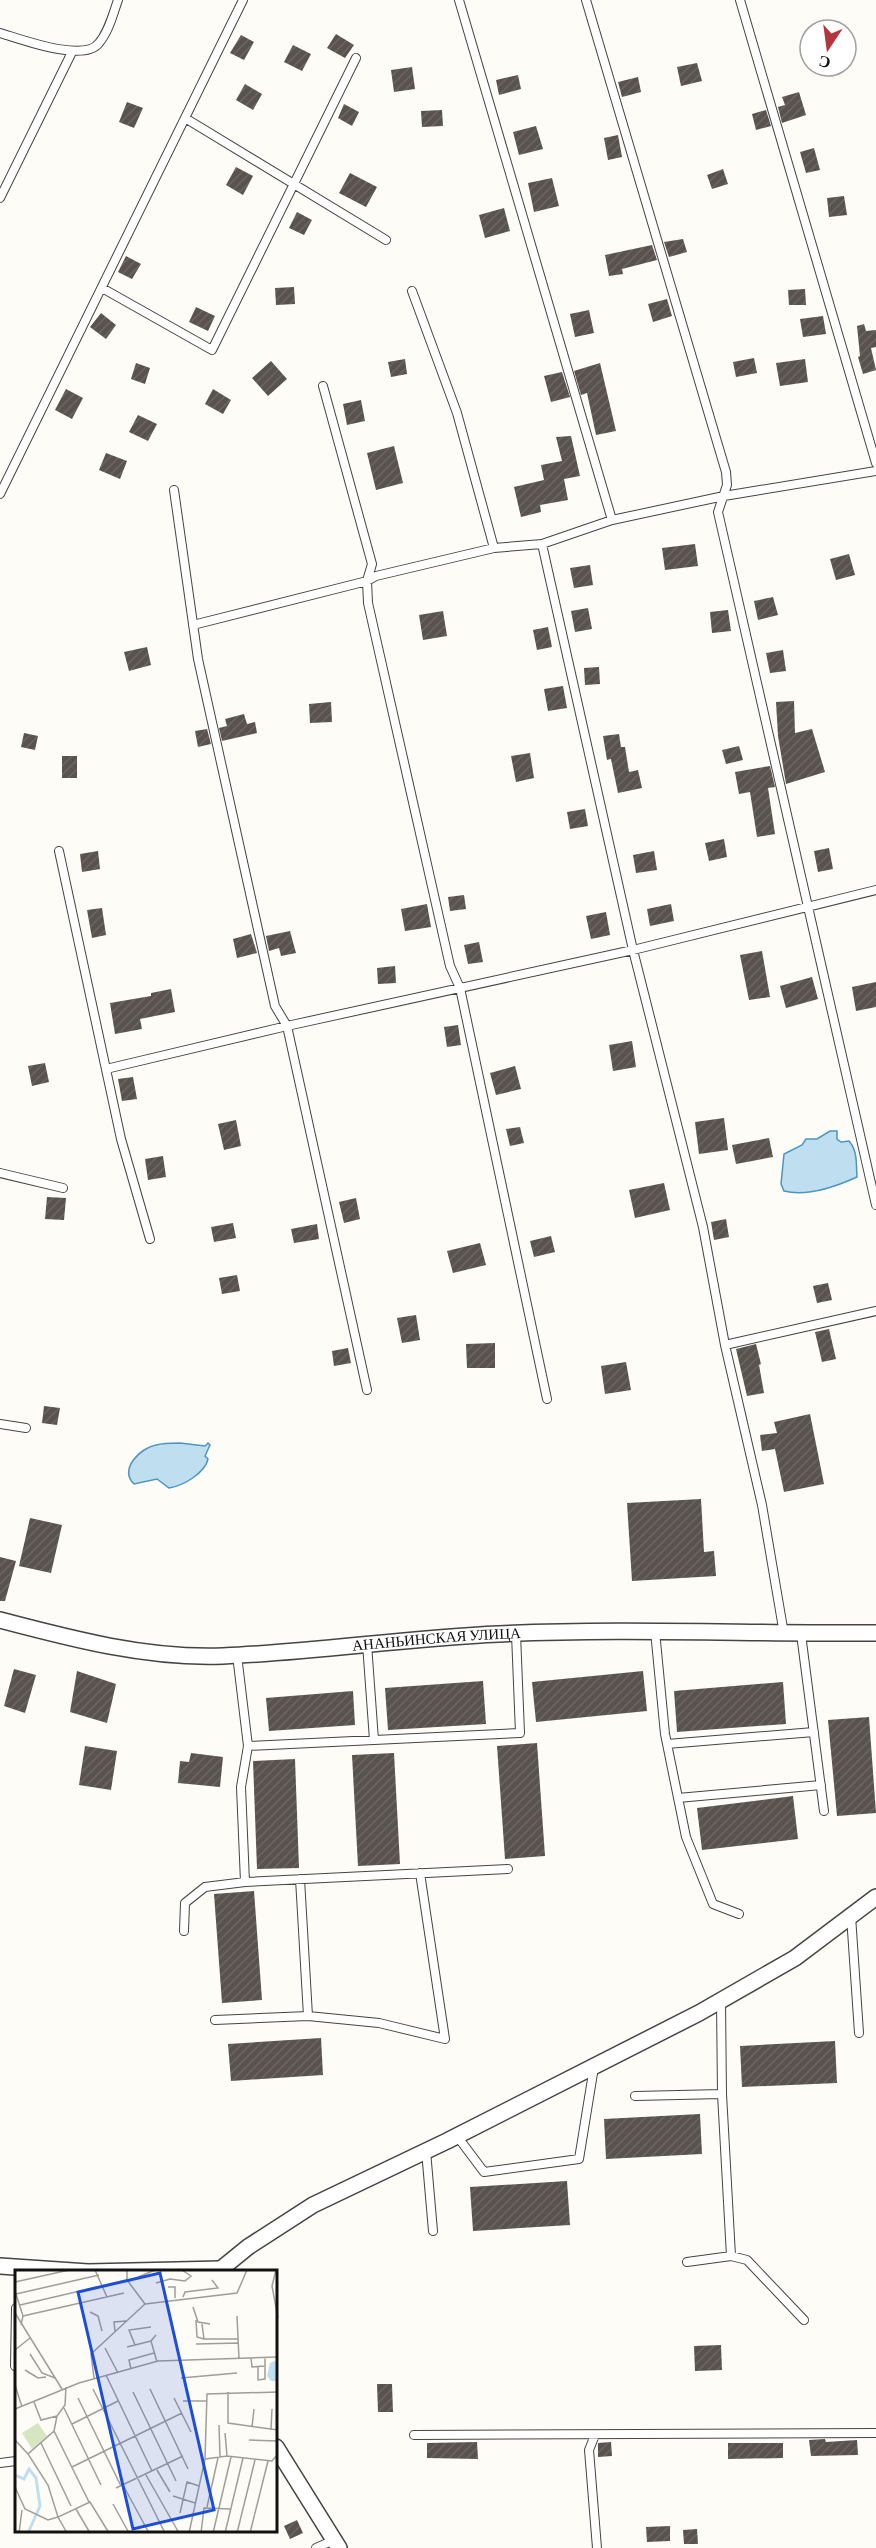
<svg xmlns="http://www.w3.org/2000/svg" width="876" height="2548" viewBox="0 0 876 2548" font-family="'Crimson Pro',serif">
  <style>
    .water { fill: #bfdff1; stroke: #4d95c1; stroke-width: 1.5 }
    .building { fill: url(#building-hatch) }
    .lines { fill: none; stroke-linecap: round; stroke-linejoin: round }
    .service-casing { stroke: #444; stroke-width: 10 }
    .minor-casing { stroke: #444; stroke-width: 18 }
    .service { stroke: #fff; stroke-width: 8 }
    .minor { stroke: #fff; stroke-width: 15 }
    .labels { text-anchor: middle; dominant-baseline: central; stroke-width: 6; stroke-linejoin: round; paint-order: stroke }
    .street-label { font-size: 15px; fill: #111; stroke: #fff }
    .inset-river { fill: none; stroke: #bfdff1; stroke-width: 3 }
    .inset-road { fill: none; stroke: #9f9e9a; stroke-width: 1.5 }
    .view { fill: #1d4ed8; fill-opacity: 0.15; stroke: #1d4ed8; stroke-width: 3 }
    .inset-edge { fill: none; stroke: #111; stroke-width: 3 }
  </style>
  <defs>
    <pattern id="building-hatch" width="6" height="6" patternUnits="userSpaceOnUse" patternTransform="scale(1.5)"><rect width="6" height="6" fill="#59524e"/><path d="M-1 1l2-2M0 6l6-6M5 7l2-2" fill="none" stroke="#6c6663"/></pattern>
  </defs>
  <rect width="100%" height="100%" fill="#fefcf6"/>
  <path class="water" d="M830,1131h7v8l4,3 8,-1c9,10 7,24 8,36 -22,10 -50,20 -73,14l-3,-7 3,-30 18,-9 4,-6h11z
    M180,1443l25,3 3,-3 2,2 -5,11 3,3c-3,14 -25,27 -39,29l-12,-9 -23,5c-15,-15 6,-36 22,-39 7,-2 16,-2 24,-2z"/>
  <path class="building" d="M336,34l18,11 -9,13 -18,-10z
    M241,35l13,7 -10,18 -14,-7z
    M293,45l18,9 -9,17 -18,-9z
    M697,63l5,18 -21,5 -4,-19z
    M412,67l3,22 -21,3 -3,-22z
    M518,75l3,14 -22,6 -3,-15z
    M638,77l3,15 -19,5 -4,-15z
    M245,84l17,10 -9,16 -17,-10z
    M799,92l7,23 -24,8 -4,-16 7,-2 -3,-8z
    M127,102l16,6 -9,20 -15,-6z
    M344,104l15,8 -7,14 -14,-8z
    M442,110l1,16 -21,1 -1,-16z
    M766,110l5,16 -15,4 -4,-16z
    M536,126l7,23 -24,6 -6,-23z
    M618,135l4,22 -14,3 -4,-22z
    M814,148l6,22 -14,3 -6,-21z
    M236,167l17,9 -10,19 -17,-10z
    M723,169l5,15 -16,5 -5,-14z
    M350,173l27,14 -11,20 -27,-14z
    M552,178l7,28 -25,6 -6,-29z
    M844,196l3,19 -18,2 -2,-19z
    M504,208l6,23 -25,7 -6,-23z
    M297,212l15,8 -8,15 -15,-7z
    M683,239l4,13 -18,5 -5,-15z
    M652,245l5,15 -35,9 1,5 -14,2 -4,-21z
    M126,256l15,8 -9,15 -14,-7z
    M294,287l1,17 -19,1 -1,-17z
    M805,289l1,16h-17l-1,-15z
    M667,299l5,17 -19,6 -5,-18z
    M196,307l19,9 -7,15 -19,-9z
    M589,310l5,23 -19,4 -5,-23z
    M101,313l15,12 -10,14 -16,-12z
    M823,316l3,18 -23,3 -3,-18z
    M864,324l2,7 10,-1v17l-5,1 5,22 -13,4 -5,-17 2,-1 -3,-30z
    M754,358l3,15 -21,4 -3,-15z
    M405,359l2,15 -16,3 -3,-15z
    M805,359l3,23 -28,4 -4,-23z
    M271,361l16,18 -19,17 -16,-18z
    M136,363l14,5 -5,16 -14,-5z
    M600,363l16,68 -20,4 -9,-42 -6,2 -7,-24z
    M562,372l8,25 -19,5 -7,-26z
    M66,389l17,9 -11,21 -17,-9z
    M213,389l18,11 -8,14 -18,-10z
    M361,400l4,21 -18,4 -4,-21z
    M138,415l19,9 -9,17 -19,-9z
    M571,436l9,40 -16,3 4,21 -28,5 1,7 -20,5 -7,-30 30,-7 -3,-15 21,-4 -6,-24z
    M394,446l9,37 -27,7 -9,-37z
    M106,453l21,8 -7,18 -21,-9z
    M695,544l3,22 -33,4 -3,-22z
    M849,554l6,21 -19,5 -6,-21z
    M590,565l3,20 -19,3 -4,-20z
    M773,597l5,18 -20,5 -4,-19z
    M588,608l4,21 -17,3 -4,-21z
    M728,610l3,21 -19,2 -2,-21z
    M443,611l4,25 -24,4 -4,-25z
    M548,627l4,20 -15,3 -4,-20z
    M147,647l4,18 -22,6 -5,-19z
    M783,650l3,21 -16,2 -4,-20z
    M599,667l1,17 -15,1 -1,-17z
    M563,686l4,22 -19,3 -4,-22z
    M794,701l1,32 17,-4 13,43 -39,12 -8,-48 -2,-34z
    M331,702l1,20 -22,1 -1,-19z
    M244,714l3,10 8,-2 2,11 -35,8 -3,-13 8,-2 -2,-7z
    M207,729l4,15 -13,3 -3,-16z
    M24,733l14,3 -3,14 -14,-3z
    M619,734l2,13h4l4,25 9,-2 4,18 -24,5 -7,-34 -4,1 -4,-24z
    M739,746l4,14 -17,4 -4,-14z
    M530,753l4,25 -18,4 -5,-26z
    M62,756h15v22h-15z
    M770,766l5,21 -7,1 7,46 -18,3 -7,-45 -11,2 -4,-22z
    M585,809l3,17 -18,3 -3,-17z
    M724,839l3,18 -18,4 -4,-18z
    M829,848l4,21 -15,3 -4,-21z
    M98,851l2,18 -18,3 -2,-18z
    M654,851l3,19 -21,3 -3,-18z
    M464,895l2,14 -16,2 -2,-14z
    M427,904l4,23 -26,4 -4,-22z
    M671,904l3,17 -24,5 -3,-17z
    M102,908l4,27 -14,3 -5,-28z
    M606,912l4,23 -19,4 -5,-23z
    M290,931l6,22 -15,3 -2,-8 -10,3 -3,-15z
    M251,934l6,19 -20,5 -4,-19z
    M479,942l4,20 -15,2 -4,-19z
    M762,951l8,46 -21,3 -9,-45z
    M395,966l1,17 -18,1 -1,-16z
    M812,977l6,22 -32,9 -6,-22z
    M876,982v25l-20,4 -4,-24z
    M171,989l4,23 -35,7 2,10 -27,5 -5,-31 41,-7v-3z
    M458,1025l3,20 -14,2 -3,-20z
    M632,1041l4,26 -23,4 -4,-26z
    M45,1063l4,19 -17,4 -4,-20z
    M515,1066l6,23 -25,6 -6,-22z
    M133,1077l4,22 -15,2 -4,-22z
    M724,1118l4,32 -29,4 -4,-32z
    M236,1120l5,26 -17,4 -6,-26z
    M520,1127l4,16 -14,3 -4,-17z
    M769,1138l4,19 -37,7 -4,-19z
    M163,1156l3,21 -18,3 -3,-21z
    M664,1183l6,27 -35,8 -6,-28z
    M47,1197l19,1 -2,22 -19,-1z
    M356,1198l4,21 -16,4 -5,-21z
    M726,1219l3,18 -15,3 -3,-18z
    M233,1223l3,15 -22,4 -3,-15z
    M317,1224l2,15 -25,4 -3,-14z
    M551,1236l4,16 -21,5 -4,-16z
    M480,1243l6,22 -33,8 -6,-22z
    M237,1275l3,16 -18,3 -3,-16z
    M828,1283l4,17 -15,3 -4,-17z
    M416,1315l4,25 -18,3 -5,-25z
    M829,1329l7,30 -14,3 -7,-30z
    M495,1343v25h-28l-1,-24z
    M756,1344l5,20 -2,1 5,28 -17,3 -11,-47z
    M348,1348l3,15 -17,3 -2,-15z
    M626,1362l5,28 -26,4 -4,-28z
    M44,1406l16,2 -3,17 -15,-2z
    M810,1414l14,70 -40,8 -9,-43 -13,2 -2,-16 17,-2 -3,-11z
    M701,1499l3,53 10,-1 2,25 -84,5 -5,-78z
    M30,1518l32,7 -11,48 -32,-7z
    M0,1557l16,4 -11,40h-5z
    M14,1669l22,6 -11,38 -21,-7z
    M77,1671l39,13 -9,39 -37,-11z
    M643,1671l4,40 -111,11 -4,-40z
    M483,1681l3,43 -98,6 -3,-42z
    M783,1682l3,42 -109,8 -3,-41z
    M353,1691l2,34 -86,6 -3,-33z
    M869,1717l7,96 -39,3 -9,-96z
    M537,1743l8,113 -40,3 -8,-113z
    M85,1746l32,5 -6,39 -32,-5z
    M191,1753l32,4 -3,30 -42,-4 2,-22 9,1z
    M394,1753l6,111 -42,2 -6,-111z
    M295,1759l4,109 -42,1 -4,-108z
    M793,1796l5,43 -96,11 -5,-42z
    M254,1891l8,109 -40,3 -8,-109z
    M321,2038l2,37 -92,6 -3,-37z
    M835,2041l2,42 -95,4 -2,-41z
    M700,2114l2,40 -96,5 -2,-40z
    M567,2181l3,44 -97,6 -3,-44z
    M721,2345l1,25 -27,1 -1,-25z
    M377,2384h15l1,28h-15z
    M825,2439l1,3 31,-2 1,15 -47,1 -2,-16z
    M477,2442l1,17 -51,-1v-15z
    M611,2442l1,14 -14,1v-14z
    M728,2443h55v15l-55,1z
    M297,2520l6,13 -13,6 -6,-13z
    M670,2526v15l-23,1 -1,-15z
    M697,2529l1,15h-14l-1,-14z"/>
  <g class="lines">
    <defs>
      <path id="service" d="M459,0l153,520
        M586,0l140,472 1,13 -9,27 158,693
        M740,0l136,463
        M0,33c21,6 84,30 99,10 10,-12 14,-29 19,-43
        M185,118l201,122
        M0,198l72,-146
        M102,288l110,62 144,-292
        M412,291l45,122 37,135
        M323,386l49,178 -5,17 1,22 82,363 10,22 87,411
        M174,490l24,169 77,347 12,20 80,364
        M0,494l243,-494
        M542,544l91,406 70,277 22,118 37,160 22,129
        M193,625l174,-44 9,-5 118,-28 48,-4 70,-24 112,-24 152,-25
        M59,851l62,288 29,100
        M106,1069l181,-43 346,-76 243,-60
        M0,1173l63,15
        M725,1345l151,-34
        M0,1424l26,4
        M655,1631l10,103 21,103 27,67 26,10
        M801,1634l23,177
        M367,1644l7,96
        M667,1744l147,-12
        M248,1746l272,-13 -4,-99
        M678,1798l143,-13
        M300,1879l8,137
        M245,1882l263,-13
        M851,1916l8,117
        M184,1931l1,-28 20,-16 40,-5 -4,-95 7,-41 -11,-91
        M215,2020l93,-4 71,7 66,16 -25,-166
        M722,2094l9,162 16,4 57,60
        M635,2096l87,-2 -1,-93
        M457,2136l27,36 95,-13 15,-92
        M426,2151l7,80
        M687,2262l44,-6
        M15,2366l1,-58
        M414,2435l462,-2
        M595,2435l-6,15 8,98
        M0,2463l16,-2
        M316,2548l18,-8"/>
      <g id="minor">
        <path id="s1" d="M0,1620c72,19 148,39 223,36 92,-4 184,-18 276,-22 126,-6 251,0 377,-1"/>
        <path d="M0,2266l88,6 133,-3"/>
        <path d="M220,2272l1,-3 27,-22 65,-42 134,-64 252,-128 96,-55 81,-61"/>
        <path d="M276,2447l63,101"/>
      </g>
    </defs>
    <use href="#service" class="service-casing"/>
    <use href="#minor" class="minor-casing"/>
    <use href="#service" class="service"/>
    <use href="#minor" class="minor"/>
  </g>
  <g class="labels">
    <g class="street-label">
      <text stroke="none"><textPath href="#s1" startOffset="441">АНАНЬИНСКАЯ УЛИЦА</textPath></text>
    </g>
  </g>
  <g transform="translate(15 2270)">
    <rect width="262" height="262" fill="#fefcf6"/>
    <path d="M23,153l9,13 -15,13 -10,-16z" fill="#d5e6c1"/>
    <path d="M262,90v21h-6l-4,-5 3,-13z" fill="#bfdff1"/>
    <path class="inset-river" d="M0,205l9,4 5,-10 7,9 4,28 -12,27"/>
    <path class="inset-road" d="M80,0l12,27M261,0l-4,16 6,32M114,11l26,-11M0,12l54,-12M141,13l14,-4 15,2 6,-5 -9,-6M153,17h7v11M0,21l8,25 -2,9M1,24l83,-19M168,27l2,-5 33,-4 -6,-8M130,34l92,-11 10,-23M5,35l107,-25M178,37l5,15 12,2M75,42l8,4 4,15M0,43l47,76M8,46l101,-23M222,46l2,43M181,50l1,17 7,2M187,54l2,15h34M100,61l-1,-9 12,-1M141,65l-5,6 6,21M181,74l43,-1M120,75l-6,-15 22,-3M112,77l24,-6M90,78l13,25M0,80l15,-12M15,84l12,19 13,5M236,88l1,9 13,-1v-9M243,97v13l7,-1v-13M116,99l-2,-9 25,-7M10,100l13,8 8,-1M91,105l46,96M79,108l-3,-24 54,-50 -18,-24v-10M166,108l56,-5M0,115l7,22M78,119l72,144M135,119l38,80M118,122l43,89M213,122v31l50,7M63,128l43,88M159,128l17,34M168,131h23M19,132l7,18 16,-4M49,138l37,77M0,139l64,-26 79,-22 120,-4M57,154l46,-23M204,155l1,32M237,157l2,-18M256,159l1,-20M39,161l35,71M210,163l2,23M0,170l13,14M234,170l29,1M26,173l30,63M190,189l22,-3 45,5 6,-7M57,197l110,-54M142,200l13,22M131,205l33,58M108,215l26,48M0,217l10,22 23,11 10,-3 -10,-32 -20,-31 26,-23 3,-15 8,-11 1,-18M101,218l67,-32M158,226l22,7M98,234l16,29M192,237l11,-49M61,239l14,24M165,243l7,-31 12,4M4,263l3,-23M52,263l-9,-16 32,-15 19,31M174,263l16,-74 2,-65 71,-2M186,263l3,-25 26,1M198,263l18,-76M210,263l18,-75M222,263l18,-73M235,263l18,-72"/>
    <path class="view" d="M145,3l54,237 -81,19 -55,-237z"/>
    <rect width="262" height="262" class="inset-edge"/>
  </g>
  <g transform="translate(828 48) rotate(193)"><circle r="28" fill="#ffffff" stroke="#a0a0a0" stroke-width="1.5"/>
  <path d="M0-4.5L10 22L0 15L-10 22Z" fill="#b4353e"/>
  <text y="-9" font-size="16" font-weight="bold" text-anchor="middle" fill="#111111">С</text>
  </g>
</svg>
